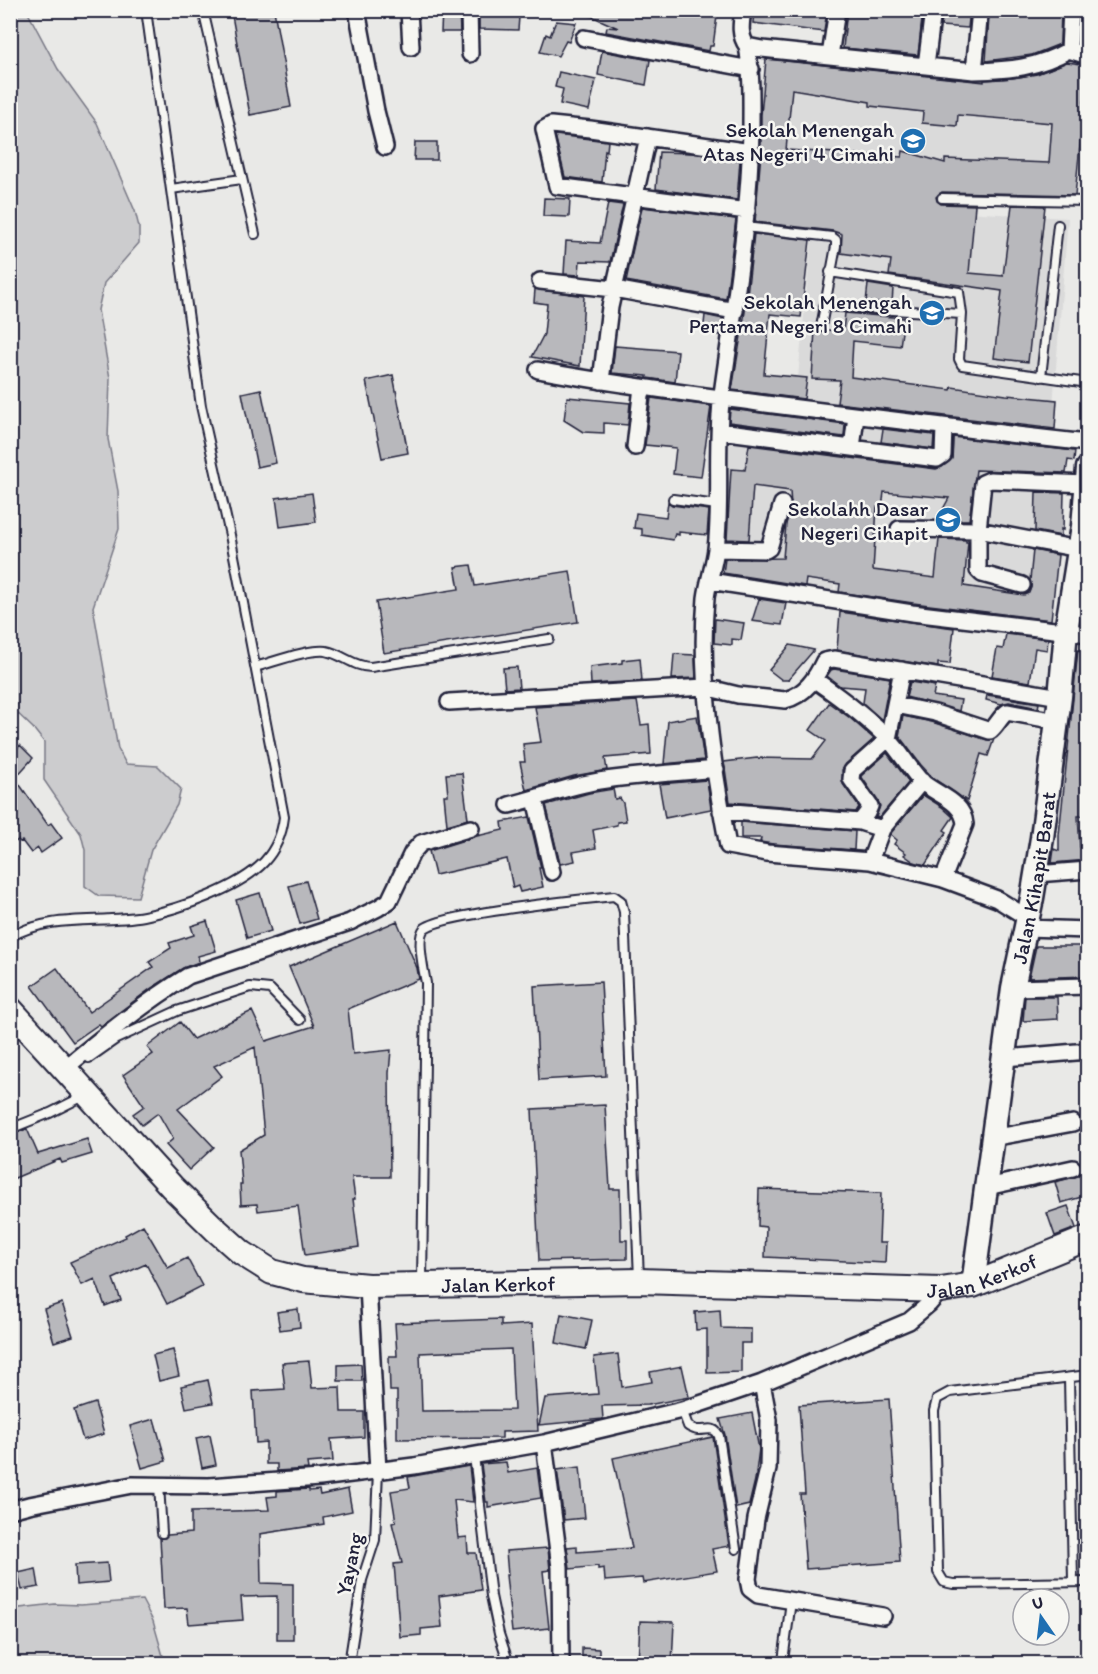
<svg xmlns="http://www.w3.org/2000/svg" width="1098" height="1674" viewBox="0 0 1098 1674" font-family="Itim,sans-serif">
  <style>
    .built { fill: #dadada }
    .green { fill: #ccccce; stroke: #777784; stroke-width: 1.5 }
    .building { fill: #b8b8bc; stroke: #22223b; stroke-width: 1.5; fill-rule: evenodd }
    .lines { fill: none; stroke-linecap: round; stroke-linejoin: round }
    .lane-casing { stroke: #22223b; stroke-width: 12 }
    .street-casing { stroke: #22223b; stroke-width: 20 }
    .secondary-casing { stroke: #22223b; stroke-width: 27 }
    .primary-casing { stroke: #22223b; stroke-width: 28 }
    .lane { stroke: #f6f6f2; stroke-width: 8 }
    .street { stroke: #f6f6f2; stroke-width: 15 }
    .secondary { stroke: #f6f6f2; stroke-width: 22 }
    .primary { stroke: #f6f6f2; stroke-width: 24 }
    .labels { text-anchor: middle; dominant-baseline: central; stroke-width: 5; stroke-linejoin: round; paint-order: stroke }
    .poi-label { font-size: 21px; fill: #22223b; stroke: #f6f6f2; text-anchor: end }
    .street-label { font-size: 21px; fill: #22223b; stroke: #f6f6f2 }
  </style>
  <rect width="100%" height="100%" fill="#e9e9e7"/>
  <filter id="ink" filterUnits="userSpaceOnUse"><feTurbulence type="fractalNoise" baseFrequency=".0167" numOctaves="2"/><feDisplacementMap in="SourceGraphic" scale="12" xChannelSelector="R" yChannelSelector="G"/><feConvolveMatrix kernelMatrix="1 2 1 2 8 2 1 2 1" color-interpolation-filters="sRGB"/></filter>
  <g filter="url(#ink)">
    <path class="built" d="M760,80l176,17 136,-4 2,107 -324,-15z
      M815,203l253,15 -17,212 -256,-22z
      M723,414l128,11 -18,171 -112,-16z
      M852,425l220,18 -38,167 -199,-14z"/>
    <path class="green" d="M10,11h17l31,58 39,54 38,88 4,16v16l-35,40 -6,27 12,68 -2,61 10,52 1,38 -26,78 25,142 8,15 32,2 23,23 -4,16 -26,45 -13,47 -39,-1 -14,-10v-36l-4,-16 -37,-54v-38l-11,-14 -22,-21z
      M142,1600l11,21 12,42h-154v-54l44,-5 26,1z"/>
    <path class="building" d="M231,10h43l17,97 -41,8z
      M442,10h17l1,22h-19z
      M479,10h33l1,6 6,1 -1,13 -39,-1z
      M578,10h135l-1,5 5,1 -4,30h-3l-1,5 -103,-19 1,-5 11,1z
      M754,10h73l-3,22 -71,-9z
      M847,10h76l-5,45 -75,-7z
      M943,10h27l-2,18 -27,-2z
      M1021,10h40l-1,34 -28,11 -46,6 3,-45 32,1z
      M556,21l20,2 -7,19 -3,-1 -8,15 -18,-4 6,-18 4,2z
      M602,51l48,9 -4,25 -48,-10z
      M766,59l218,23v-2l29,-2 24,-4 30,-12 21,3 -13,130 -133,-3 -6,5 1,4 4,3 34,1 -6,68 34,3 9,-71 33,1 -17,156 -34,-4 8,-67 -113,-16 2,-15 -50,-7 1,-19 -9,-3 -78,-9 6,-69v-38zM792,89l78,13v4l53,6 -1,11 35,3 1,-11 94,8 -3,40 -104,-4v4l-42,-12 -1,6 -116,-7z
      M559,72l37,8 -7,30 -29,-6 3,-15 -8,-2z
      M555,135l53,6 -1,10 -2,-1 -3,32 -37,-5z
      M415,142h22v18h-23z
      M659,152l33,1 48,7 -3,40 -81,-11z
      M544,198l26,1 -1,18 -26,-1z
      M608,203l15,2 -13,57 -30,-1 -1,14 -15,-1 2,-33 34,2z
      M642,207l94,12 -10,80 -100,-18z
      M754,234l56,6 -9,77 -31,-3 -6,60 43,4 -3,21 -72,-9 13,-78z
      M868,284l25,4 -1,16 -26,-2z
      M535,289l49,7 -4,70 -48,-9 12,-23 3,-30 -13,-2z
      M845,313l59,5 -4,28 -47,-5 -2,36 100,13 1,-3 54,8 51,5 -2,29 -218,-26 3,-23 -28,-1 3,-49 5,3 6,-3 17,1z
      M705,315l18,4 -2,16 -18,-1z
      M615,346l63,5 -3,31 -28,-4v-2l-35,-3z
      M393,375l15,78 -26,5 -16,-77z
      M261,389l15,74 -19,4 -15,-74z
      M567,397l63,6 -2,22 -24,-2v10l-21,-1 -19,-12z
      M651,398l60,8 -10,71 -28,-3 3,-26 -31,-3z
      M730,409l115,15 -1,13 -115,-15z
      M883,429l51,6 -1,14 -52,-7z
      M953,437l122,14 -1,10 -6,-1 -2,13 -90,-3 -7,50h-28l1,-9 7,-13 -65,-6 -2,16 -5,-1 -4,63 62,8 4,-39 27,1v2h2l-4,44 60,9 5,-2 2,-6 -1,-7 3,-30 25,5 -7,65 -138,-17 -74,-11 1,-8 -34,-5 -1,7 -82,-13 2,-14 58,-1 3,-34 5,-18 -1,-15 -37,-5 -4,54 -22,-1 4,-70 14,1 4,-25 187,24 6,-2 10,-8z
      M1036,492l28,1 -1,37 -2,-1v7l-26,-5z
      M312,493l4,29 -36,5 -4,-29z
      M668,502l4,3 37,5 -2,25 -28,-3v3l-4,-1 -2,6 -31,-5v-6l-8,-1 2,-15 30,4z
      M471,565l4,21 95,-15 8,51 -194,31 -8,-51 83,-13 -4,-22z
      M759,599l27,4 -4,22 -30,-4z
      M840,612l114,16 -4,36 -12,-1v4l-101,-17z
      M715,619l29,4 -3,17 -9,-1v6l-18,-2z
      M1006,634l42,5 -1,11 -12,-2 -5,34 -38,-6 5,-28 6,1z
      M790,645l24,5 -26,30h-6l-13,-10z
      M1078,650l10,1v20l-7,-1v31h5l2,115h-10l2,31h8v13l-36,3 2,-14 5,2v-16z
      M674,654l21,1 1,23 -24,1z
      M640,658l2,23 -51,3 -1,-17 32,-4v-3z
      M517,667l2,21 -14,1 -2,-21z
      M834,669l56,9 -8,42 -19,-17 2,-15 -25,-2 -13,-10 4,-6z
      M910,682l25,4 -2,10 28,4 -2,11 -53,-14z
      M987,695l52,8 -1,5 -29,-6 -8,2 -15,-4z
      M637,701l4,24 8,-1 2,30 -46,4 2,12 -33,6 -48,14 -6,-28h5l-2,-18 18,-2 -6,-35z
      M829,703l21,15 24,21 -28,25 -4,6 1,14 16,23 -3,5 -126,-10 -6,-40 33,-4 55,1 14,-18 -16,-11z
      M697,716l7,44 -40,4 4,-43z
      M903,716l29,6 55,18 7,-1 -6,17 -7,-2 -14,47 -34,-23 -12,-13 -22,-29z
      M20,745l13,13 -18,20 33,47 3,-2 11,15 -21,15 -3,-5 -7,5 -9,-12 -2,1 -2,-2 -8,6v-90z
      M887,753l22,29 -30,36 -3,-1 4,-11 -2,-5 -17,-25z
      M462,773l6,46 -21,6 -3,-30h4l-2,-21z
      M707,780l4,29 -46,9 -6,-34z
      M613,789l2,10 5,-1 3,5 3,18 -9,1v3l-24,5 3,18 -23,4 2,9 -15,3 -14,-59 43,-12z
      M923,795l19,12 11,10 -9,13 3,2 -22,33 -11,-3 -10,-7 2,-2 -12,-9 3,-4 -7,-6z
      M529,817l12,51h-2l4,19 -23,5 -2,-6 -5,2 -6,-29 -72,16 -6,-24 48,-15 26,-6 -1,-8z
      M741,822l114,9 -1,19 -81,-6 -13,-2 1,-4h-20z
      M306,881l11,38 -17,5 -11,-38z
      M260,893l11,38 -24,7 -11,-38z
      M207,921l9,30 -18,5 1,6 -16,6 -33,21 -49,37 -2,-2 -26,18 -41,-56 25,-18 32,44 64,-45 -4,-5 22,-14 -2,-5 25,-8 -3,-9z
      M397,921l20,47 2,11 -71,30 5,45 38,-4 -2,23 1,104h-38l3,22h-2l6,48 -54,8 -7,-49 -40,5 -1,-7 -16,1 -1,-21h2l-3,-34 25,-15 -9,-88 -41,19 8,10 -44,33 36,38 -25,23 -23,-25 7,-6 -15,-26 -16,12 -9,-11 11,-8 -21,-31 30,-21 -6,-7 33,-25 13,17 59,-28 14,30 48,-15 -25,-59z
      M1036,946h52v30l-59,2z
      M601,982l5,94 -67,4 -5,-94z
      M1025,997h32l1,22 -35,2z
      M605,1105l5,84h10l1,51h6v19l-88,2 -7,-152z
      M27,1129l11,25 49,-15 5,15 -30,9 -2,-4 -50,21v-45z
      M1078,1176h2l5,20 -24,7 -6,-21z
      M759,1189l122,4 -2,50h7l-1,20 -120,-6 1,-30 -8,-1z
      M1068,1206l8,22 -21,8 -8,-23z
      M143,1225l25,43 19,-10 15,28 -35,18 -21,-40 -33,15 8,21 -16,6 -10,-27 -13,6 -12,-23 56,-25 -1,-2z
      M62,1303l11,33 -19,6 -10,-33z
      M298,1309l2,18 -20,3 -3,-18z
      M720,1310l1,18 30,1v14h-10v29l-34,1v-44l-11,1 -1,-18z
      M561,1314l31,6 -6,29 -30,-6z
      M501,1319v7l31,-2 6,107 -36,1v6l-105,1v-48h-7l-1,-35h8l-2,-33zM511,1349l3,61 -92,1 -2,-58z
      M173,1350l6,26 -20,5 -6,-26z
      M618,1354l4,33 30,-5 -2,-10 32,-6 7,31 -41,8 -46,1 1,13 -64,6 6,-27 53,-4 -4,-37z
      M309,1361l3,27 28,-1 1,25h23v25l-33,2 2,22 -26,2 1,6 -31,2v-7h-11v-22l-10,1 -3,-52 32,-2 -3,-26z
      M361,1364l1,17h-24v-16z
      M208,1380l5,23 -27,5 -5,-22z
      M889,1399l11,163 -94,7 -6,-75h5l-6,-89z
      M95,1403l9,31 -21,6 -9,-30z
      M752,1413l7,36 -4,31 -6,25 -13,3 -11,-73 -5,-16z
      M154,1419l12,42 -24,7 -12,-42z
      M210,1435l6,30 -14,3 -6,-30z
      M713,1437l16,109 -17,3 5,22 -74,12 -1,-5 -37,3 -1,-13 -6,1v-3l-28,3 -3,-22 10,-1v6l55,-4 -19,-90z
      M506,1462l2,11 29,-5 4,30 -53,9v-5h-2l-5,-38z
      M469,1466l4,36 -19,-2 4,38 9,-1 1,16h8l5,37 -42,6 3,31 -21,2v6l-21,2 -6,-73 8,-1 -10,-40 4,-1 -5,-31 19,-3 -2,-11z
      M580,1467l5,51 -21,2 -7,-50z
      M309,1489v2l10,-1 1,5 28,-6 4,22 -29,6 1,7 -64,10 1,49 32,1v56h-16v-44l-36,1 2,23 -54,4 -2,-16 -23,1 -4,-71h5l3,-3 23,-2v-21l78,-2 -2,-13 10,-1v-5z
      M548,1548l2,22 -7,1 6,57 -37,4 -6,-57h2l-2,-24z
      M107,1563l2,19 -33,3 -1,-20z
      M36,1569l3,18 -17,3 -4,-17z
      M640,1621l34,1 -2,42h-34z
      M582,1648l17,1v15h-17z"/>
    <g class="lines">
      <defs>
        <path id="lane" d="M203,10l52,224
          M171,189l71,-10
          M942,198l146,3
          M745,227l87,10 4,3v6l-15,81
          M830,272l129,20 3,22 -3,45 3,6 126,18
          M824,306l138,8
          M1041,377l17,-152
          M673,499l44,6
          M255,667c19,-5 52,-18 71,-16 16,3 28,16 45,16l178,-28
          M10,937c42,-24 89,-13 134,-21 36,-7 95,-28 120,-54 12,-13 18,-28 20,-45l-54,-282 -29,-129 -55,-396
          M89,1058l27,-19 61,-28 73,-24 20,2 30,31
          M10,1129l40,-16 36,-18
          M422,1283l4,-300c-2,-11 -10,-45 -2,-54 15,-15 160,-30 190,-33l7,5 3,11 15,367
          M1088,1375l-138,17 -13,7 -3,12 4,161 6,10 9,2 135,-2
          M1069,1378l4,203
          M682,1410l6,16c1,1 8,4 9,4 10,1 17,-5 22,6l17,113
          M474,1456l17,140 8,38 10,30
          M159,1485l3,48
          M783,1661l8,-60
          M349,1664l13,-84 13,-40 3,-69"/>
        <path id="street" d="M357,10l19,101 9,36
          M409,10l2,37
          M469,10l1,44
          M743,10c-2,14 -4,25 4,36l15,3 212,22c36,-1 63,-3 95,-21l19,6
          M584,38l167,31
          M747,46c5,28 4,54 4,82 -1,90 -17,178 -29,266 -7,51 0,104 -6,155 -2,16 -8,33 -10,49 -7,79 7,170 22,248l39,7 103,8 73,18 54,20 31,19
          M1069,50l2,-40
          M830,56l7,-46
          M926,66l7,-56
          M974,71l6,-61
          M747,211l-190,-25 -13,-57 7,-4 39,4 161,23
          M540,281l74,8 121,22
          M538,370c73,14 147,23 220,33 110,14 220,28 330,40
          M601,381l9,-74 38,-170
          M720,431l217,28 6,-4 1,-28
          M635,447l7,-60
          M852,448l4,-32
          M899,529l79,1 101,19
          M716,549l50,1 3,-2 13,-44
          M710,581l202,32 176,21
          M1022,585l-40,-11 -4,-4v-40l5,-47 7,-3 96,4
          M815,680c26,18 53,38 75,61 11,12 20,28 31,40 15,14 42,19 44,43l-22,55
          M449,702l256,-15 33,8 47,5c20,-5 31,-22 39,-39l10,-2 226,38
          M896,705l39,8 55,18c6,-4 10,-14 17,-19l49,9
          M535,799l17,73
          M509,805c30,-7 59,-19 90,-24 39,-6 78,-8 117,-12
          M721,811l139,11 22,7 40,-48
          M860,822l7,-9 3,-7 -19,-27 1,-8 36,-32 14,-69
          M870,861l12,-32
          M1036,874l52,-4
          M1026,928l62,2
          M1013,988l75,-2
          M1005,1058l83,-7
          M64,1069c40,-33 80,-66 124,-93l162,-54 28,-14 11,-7 23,-48 9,-10 50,-15
          M992,1138l81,-15
          M987,1187l86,-19
          M368,1286l10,185
          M762,1383l7,37 -1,49 -12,50 -8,60 2,10 8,6 125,21
          M544,1443l16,124 1,97
          M10,1510l19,-5 103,-20 77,1 111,-8 94,-12 130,-23 138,-33 80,-27 147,-62 20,-17 12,-14"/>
        <g id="secondary">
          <path id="s1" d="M973,1285l40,-297 19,-90 10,-60 18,-141 6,-66 17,-105 5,-58"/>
        </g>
        <g id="primary">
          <path id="s2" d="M10,1009l162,178 43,42 27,24 30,19 31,8 65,6 271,-5 302,9 32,-5 115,-47"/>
        </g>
      </defs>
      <use href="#lane" class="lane-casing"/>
      <use href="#street" class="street-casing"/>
      <use href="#secondary" class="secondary-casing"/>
      <use href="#primary" class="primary-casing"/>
      <use href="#lane" class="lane"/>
      <use href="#street" class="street"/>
      <use href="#secondary" class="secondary"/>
      <use href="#primary" class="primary"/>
    </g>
  </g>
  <defs>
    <symbol id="school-disc" viewBox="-11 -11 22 22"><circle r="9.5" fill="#1f6fb2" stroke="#f6f6f2"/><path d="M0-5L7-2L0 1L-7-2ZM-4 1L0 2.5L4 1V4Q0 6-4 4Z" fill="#fff"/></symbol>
  </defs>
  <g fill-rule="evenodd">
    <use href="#school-disc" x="898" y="126" width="30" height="30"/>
    <use href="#school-disc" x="917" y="298" width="30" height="30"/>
    <use href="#school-disc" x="933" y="505" width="30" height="30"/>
  </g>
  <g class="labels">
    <g class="poi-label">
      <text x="894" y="129">Sekolah Menengah<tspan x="894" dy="24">Atas Negeri 4 Cimahi</tspan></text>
      <text x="912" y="301">Sekolah Menengah<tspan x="912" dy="24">Pertama Negeri 8 Cimahi</tspan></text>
      <text x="928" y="508">Sekolahh Dasar<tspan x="928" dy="24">Negeri Cihapit</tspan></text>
    </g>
    <g class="street-label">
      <text stroke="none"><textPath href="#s1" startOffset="412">Jalan Kihapit Barat</textPath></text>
      <text stroke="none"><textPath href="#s2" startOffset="1086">Jalan Kerkof</textPath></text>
      <text stroke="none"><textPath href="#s2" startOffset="600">Jalan Kerkof</textPath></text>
      <text transform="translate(349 1564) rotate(-78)">Yayang</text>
    </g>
  </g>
  <rect width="1098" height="1674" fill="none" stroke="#f6f6f2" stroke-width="36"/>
  <rect x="18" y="18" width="1062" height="1638" fill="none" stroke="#22223b" stroke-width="2" filter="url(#ink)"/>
  <g transform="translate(1041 1617) rotate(346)"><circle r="28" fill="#f6f6f2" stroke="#a1a1a9" stroke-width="1.5"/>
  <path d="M0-4.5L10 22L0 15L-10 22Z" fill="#1f6fb2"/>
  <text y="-9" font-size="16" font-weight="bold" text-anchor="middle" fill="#22223b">U</text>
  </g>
</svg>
